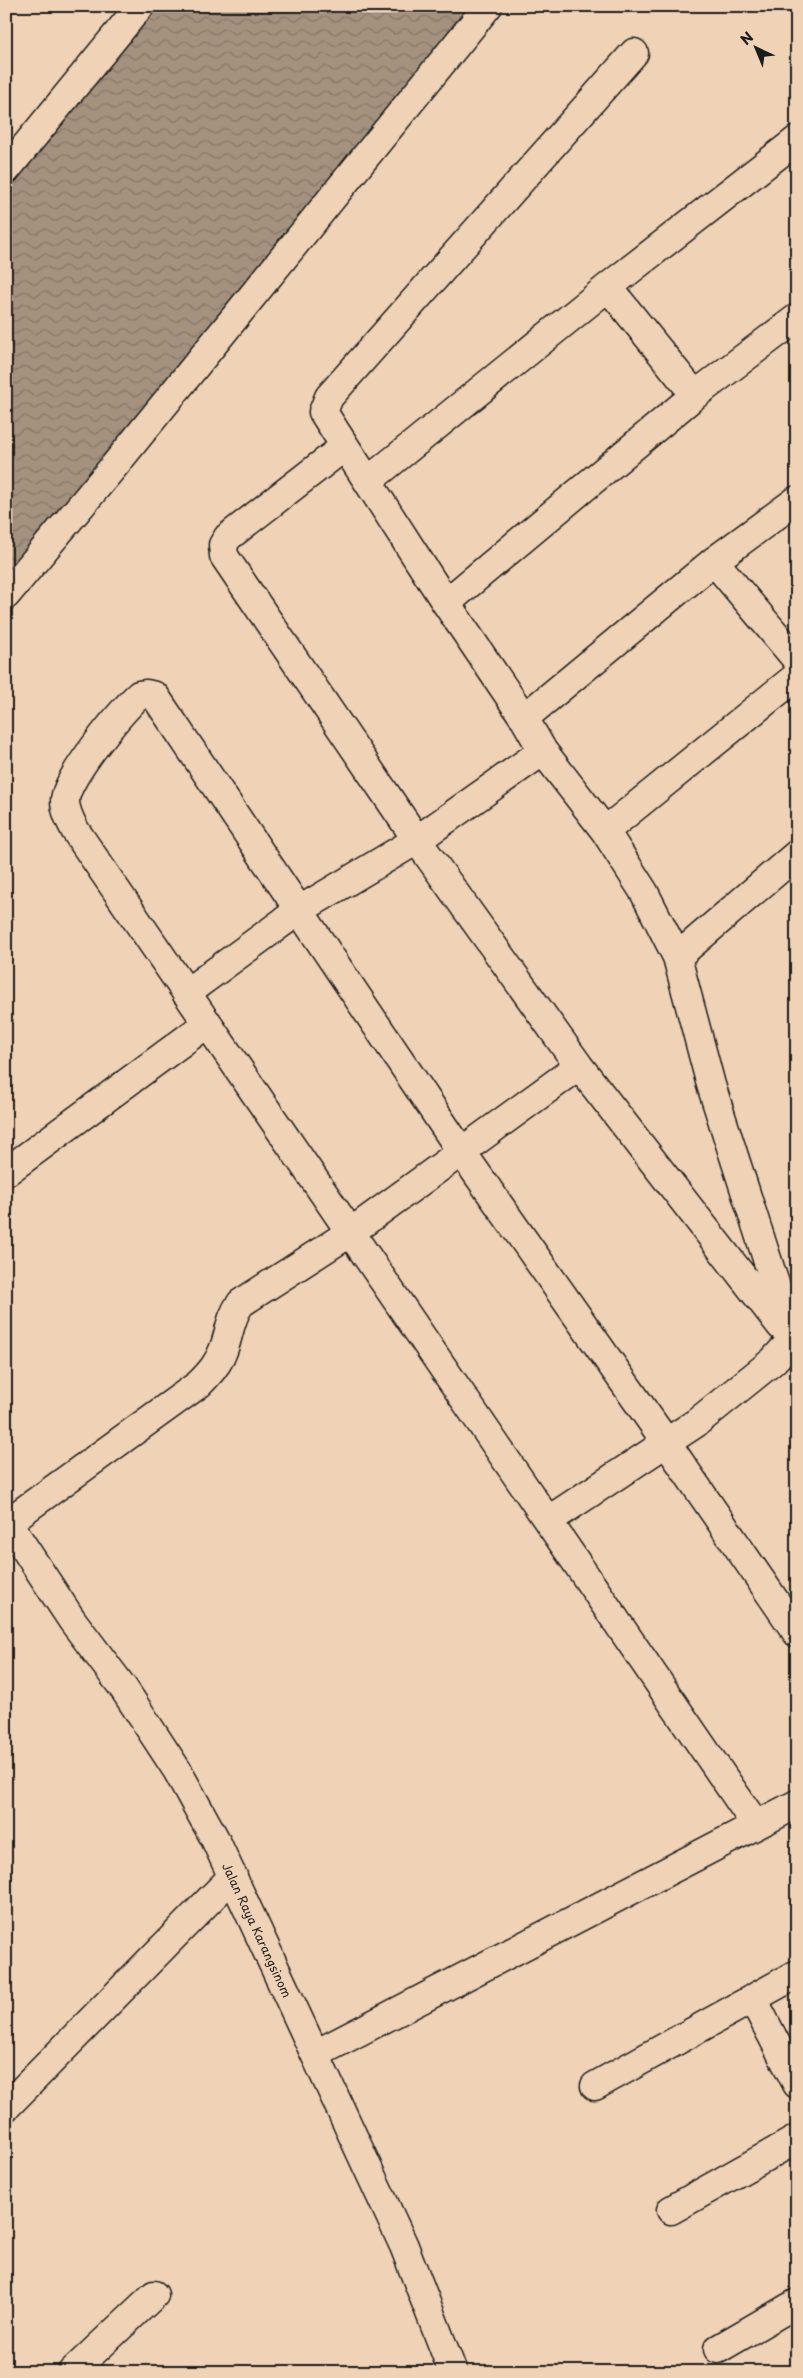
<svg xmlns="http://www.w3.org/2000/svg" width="803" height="2378" viewBox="0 0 803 2378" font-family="'Playpen Sans',sans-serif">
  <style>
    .water { fill: url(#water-waves); stroke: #6e6357 }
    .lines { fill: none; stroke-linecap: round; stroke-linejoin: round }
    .street-casing { stroke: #1c1c1c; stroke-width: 31 }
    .secondary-casing { stroke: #1c1c1c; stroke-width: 31 }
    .street { stroke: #f0d3b7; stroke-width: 28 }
    .secondary { stroke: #f0d3b7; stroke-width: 28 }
    .labels { text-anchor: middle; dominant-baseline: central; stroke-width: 4; stroke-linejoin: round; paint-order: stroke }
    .street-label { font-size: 12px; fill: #1c1c1c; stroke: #f0d3b7 }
  </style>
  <defs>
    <pattern id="water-waves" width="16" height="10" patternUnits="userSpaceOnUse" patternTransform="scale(1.25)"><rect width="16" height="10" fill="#a4927f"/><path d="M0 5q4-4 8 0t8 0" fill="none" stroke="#857667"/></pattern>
  </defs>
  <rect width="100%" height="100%" fill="#f0d3b7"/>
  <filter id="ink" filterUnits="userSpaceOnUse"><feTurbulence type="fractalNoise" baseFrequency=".02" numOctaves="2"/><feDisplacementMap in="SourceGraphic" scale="10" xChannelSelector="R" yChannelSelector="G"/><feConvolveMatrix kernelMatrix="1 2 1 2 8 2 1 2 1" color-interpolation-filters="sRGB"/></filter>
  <g filter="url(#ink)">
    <path class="water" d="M139,6h349l-482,589v-426z"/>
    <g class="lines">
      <defs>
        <path id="street" d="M634,53l-305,344 -6,15 123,191 78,115 19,33 62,80 39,61 33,65 34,128 86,267
          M6,170l134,-164
          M608,287l87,108
          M344,447l-116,90 -5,8 1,11 193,284 162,226 202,260
          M368,481l240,-194 189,-147
          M714,561l83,99
          M6,595l109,-130 373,-459
          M446,603l249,-208 102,-77
          M524,718l190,-157 83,-61
          M605,831l192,-155
          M677,957l120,-103
          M186,993l112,-82 119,-71 126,-89
          M6,1172l202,-149
          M549,1520l147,-97 77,-62 19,-21 5,-2
          M8,1522l191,-138c11,-11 20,-21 25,-36 6,-16 6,-31 17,-45l110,-71 228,-166
          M756,1825l-681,-995c-4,-8 -10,-19 -10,-29 0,-23 56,-89 74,-106l8,-1 8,2 306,455 205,291 131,191
          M753,1999l44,85
          M316,2054l481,-250
          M595,2086l202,-112
          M6,2107l227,-231
          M671,2210l126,-71
          M718,2349l79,-46
          M72,2372l82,-77"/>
        <g id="secondary">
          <path id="s1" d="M6,1520l66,100 52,69 53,81 38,69 189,407 49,126"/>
        </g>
      </defs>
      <use href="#street" class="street-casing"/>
      <use href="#secondary" class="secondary-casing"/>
      <use href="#street" class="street"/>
      <use href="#secondary" class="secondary"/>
    </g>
  </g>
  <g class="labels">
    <g class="street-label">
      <text stroke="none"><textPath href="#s1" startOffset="482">Jalan Raya Karangsinom</textPath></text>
    </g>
  </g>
  <rect width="803" height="2378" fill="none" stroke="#f0d3b7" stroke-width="25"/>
  <rect x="12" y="12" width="778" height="2353" fill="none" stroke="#1c1c1c" stroke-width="2" filter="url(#ink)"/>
  <g transform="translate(756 48) rotate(316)" stroke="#f0d3b7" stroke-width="4" paint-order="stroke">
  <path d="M0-4L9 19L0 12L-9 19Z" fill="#1c1c1c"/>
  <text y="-8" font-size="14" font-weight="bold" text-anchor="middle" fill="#1c1c1c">N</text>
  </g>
</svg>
